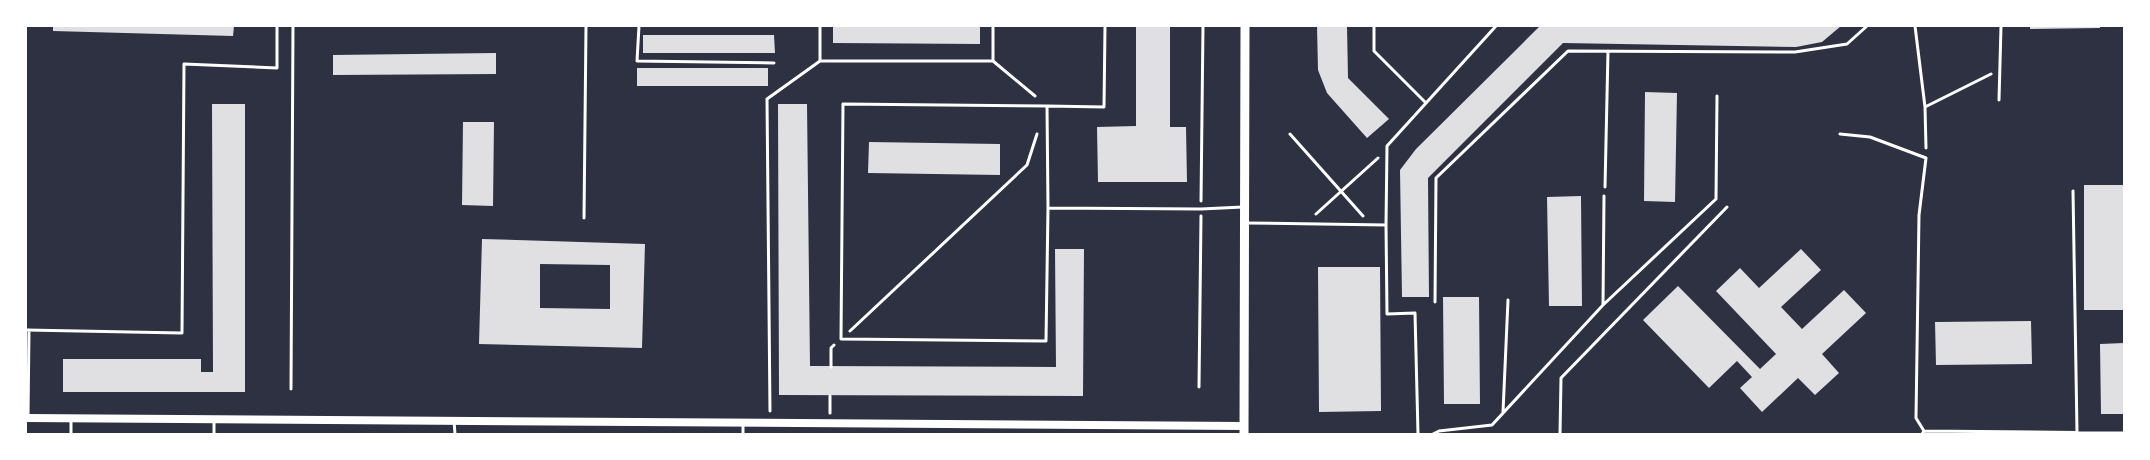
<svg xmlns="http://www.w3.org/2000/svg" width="2150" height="460" viewBox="0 0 2150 460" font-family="'Libre Baskerville',serif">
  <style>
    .building { fill: #e0e0e3; fill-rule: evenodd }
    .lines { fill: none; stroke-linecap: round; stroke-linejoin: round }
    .path { stroke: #fff; stroke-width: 3 }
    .service { stroke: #fff; stroke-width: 3 }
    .tertiary { stroke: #fff; stroke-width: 8 }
    .secondary { stroke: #fff; stroke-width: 9 }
  </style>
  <rect width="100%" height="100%" fill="#2d3142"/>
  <path class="building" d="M53,26h181l-1,10 -180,-5z
    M833,26h147v18l-147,-1z
    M1136,26h34v101h16l1,55h-89l-1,-55 39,-1z
    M1317,26h30l1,52 41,41 -22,19 -40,-45 -9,-23z
    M1540,26h301l-19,16 -26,5 -233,-4 -135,135 1,119h-27l-2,-127 16,-21z
    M2030,26h70v2l-70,1z
    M643,35h131l1,18h-132z
    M496,53v21l-163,1v-20z
    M637,68h131v18h-131z
    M1645,92l32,1 -2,109 -31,-1z
    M212,104h33v288h-182v-33h138v13h12z
    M778,104h29l3,262 246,1 -1,-118h29l-1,147 -304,-1z
    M463,122h31l-1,84 -31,-1z
    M869,142l131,2v31l-132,-2z
    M2084,185h40v125h-40z
    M1581,196l1,110h-33l-2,-109z
    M482,239l163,5 -3,104 -163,-4zM540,264l70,1v44l-70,-1z
    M1801,249l20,21 -40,37 21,22 42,-39 22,23 -44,41 17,19 -24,22 -17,-17 -36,34 -22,-24 12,-11 -15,-16 -28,27 -66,-68 35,-34 82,83 16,-15 -60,-63 24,-23 19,20z
    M1318,267h62l1,144 -62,1z
    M1443,297h36l1,107h-36z
    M2031,321l1,43 -96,1 -1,-43z
    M2124,343v71h-23l-1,-70z"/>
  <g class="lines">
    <path class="path" d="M1915,26l10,81 1,41
      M820,61h173v-35
      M993,61l42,35
      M1925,107l66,-33
      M1290,134l73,82
      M1605,187l3,-136
      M1201,201l2,-175
      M1316,214l62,-56
      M1435,302l1,-124 132,-127 227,1 52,-8 20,-18
      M850,331l177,-166 10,-31
      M831,367v-19l3,-3
      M1199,387l2,-171
      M291,389l2,-363
      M770,411l-3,-312 53,-38v-35
      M830,413v-17
      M1560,434l1,-56 166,-171"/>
    <path class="service" d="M639,26l-2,35 137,2
      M1105,26l-1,81 -57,-1 1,102 153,1 42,-2
      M1374,26v25l52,52
      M1999,100l2,-74
      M1047,106l-204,-2 -2,235 205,2 2,-133
      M1840,134l30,3 56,21 -7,57 -3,203 8,13
      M2073,191l4,241
      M584,218l2,-192
      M1246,223l140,2 1,-79 109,-120
      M1386,225l1,89 28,-1 3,121
      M1603,305l1,-109
      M26,330l156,3 2,-269 93,4v-42
      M1503,412l5,-112
      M28,417l1,-87
      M214,421v13
      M454,421l1,13
      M743,425v9
      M71,434v-15
      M1433,434l6,-3 53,-6 111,-120 113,-106 1,-103
      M1922,434l2,-3 200,2"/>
    <path class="tertiary" d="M26,418l1218,8"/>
    <path class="secondary" d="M1244,434l1,-408"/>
  </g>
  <rect width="2150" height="460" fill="none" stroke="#ffffff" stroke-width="54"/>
</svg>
